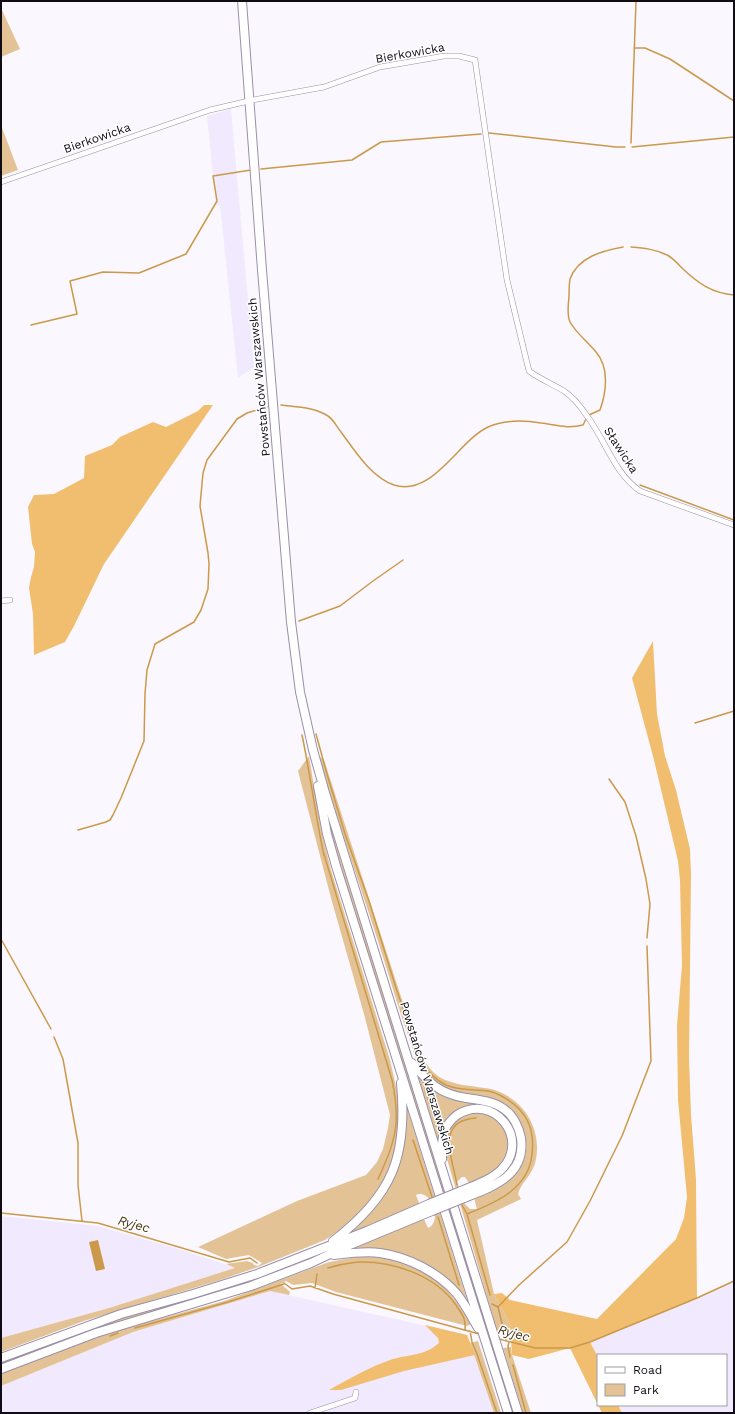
<svg xmlns="http://www.w3.org/2000/svg" width="735" height="1414" viewBox="0 0 735 1414" font-family="'Work Sans',sans-serif">
  <style>
    .built { fill: #f1e9fd }
    .green { fill: #e3c395 }
    .forest { fill: #f1be6f }
    .water { fill: #cb9949 }
    .lines { fill: none; stroke-linecap: round; stroke-linejoin: round }
    .stream { stroke: #cb9949; stroke-width: 1.5 }
    .street-casing { stroke: #998fa8; stroke-width: 6 }
    .primary-casing { stroke: #998fa8; stroke-width: 10 }
    .street { stroke: #fff; stroke-width: 5 }
    .primary { stroke: #fff; stroke-width: 8 }
    .primary-bridge-casing { stroke: #998fa8; stroke-width: 10; stroke-linecap: butt }
    .primary-bridge { stroke: #fff; stroke-width: 8 }
    .labels { text-anchor: middle; dominant-baseline: central; stroke-width: 3; stroke-linejoin: round; paint-order: stroke }
    .street-label { font-size: 12px; fill: #100c15; stroke: #fff }
    .water-label { font-size: 13px; font-style: italic; fill: #4d3816; stroke: #fff }
  </style>
  <rect width="100%" height="100%" fill="#faf8fe"/>
  <path class="built" d="M231,109l23,258 -16,11 -18,-173 -4,1 -9,-90z
    M1,1216l96,10 85,24 54,18 -127,40 -108,30z
    M734,1281v132h-112l-4,-8h108v-50h-128v2l-6,-12 -2,-3 107,-44z
    M270,1291l197,44 27,78h-493v-27l132,-54z"/>
  <path class="green" d="M1,8l19,41 -19,8z
    M1,125l17,45 -17,6z
    M309,756l12,73 10,41 59,190 10,44 -2,33 -5,23 -13,27 -11,16 -18,19 -26,18 -67,27 -41,14 -133,40 -83,31v-14l108,-30 126,-40 -9,-4 21,-3 6,2 1,2 4,1 4,-3 -13,-8 -23,4 -28,-12 99,-46 69,-26 11,-13 6,-13 5,-21 2,-13 -26,-101 -33,-116 -33,-127z
    M319,756l5,4 95,292c6,10 13,22 24,27 15,7 32,7 48,10 31,8 51,38 45,70 -2,15 -15,23 -18,35l3,5 -44,21 17,74 16,30 1,8 -9,-2 -5,1 -50,-172c-1,-8 -2,-17 0,-24 6,-16 24,-26 40,-20 20,6 28,34 14,50 -8,9 -21,14 -32,18l-4,-6h-3l-5,5 8,22 5,5h7l-3,-11c29,-11 59,-27 51,-64 -2,-8 -7,-17 -14,-23 -22,-20 -40,-11 -64,-21 -11,-5 -20,-15 -27,-24 -6,-10 -9,-23 -13,-34 -9,-25 -16,-50 -24,-75 -21,-67 -45,-133 -64,-201z
    M324,801l12,44 153,486 -3,-1 -140,-442 -17,-60z
    M418,1076c6,4 12,14 20,18 16,10 37,6 54,13 22,10 36,40 18,61 -10,13 -28,18 -42,25 12,-6 28,-12 37,-22 7,-7 11,-15 11,-25 1,-29 -29,-48 -56,-37 -4,2 -9,5 -13,8 -5,6 -7,16 -9,23z
    M407,1108l55,176 6,19 -43,-39 -18,-8 -29,-8 -31,2 77,-31 4,9c15,-6 3,-40 -12,-33l3,8v2l-75,31c43,-30 64,-76 63,-128z
    M425,1209l-114,50 -81,30 -108,32 -121,44v-3l103,-38 36,-12z
    M362,1256c51,2 85,23 109,68l-4,2 -131,-34 -24,-9 -19,2 -7,-4 -5,3 9,8 -1,3 -19,-4 -137,41 -132,54v-13l91,-34 31,-10 101,-28 105,-39z
    M478,1341l23,72h-7l-24,-70z
    M511,1347l1,8 19,58h-8l-20,-65z"/>
  <path class="forest" d="M204,405h9l-109,159 -30,62 -9,16 -31,13 -1,-41 -4,-26 2,-11 3,-10 1,-15 -3,-8 -4,-37 6,-12 20,-1 30,-16 1,-22 27,-11 8,-8 33,-15 13,5 32,-16z
    M653,641l4,73 8,42 11,34 14,59 1,26 -2,183 2,57 5,64 1,119 -107,44 8,15v48l-28,-57 -41,11 -17,-4 -2,-31 -16,-30 8,-1 8,7 87,19 79,-80 8,-21 3,-21 -9,-97 -1,-75 5,-59 -2,-86 -2,-19 -24,-101 -22,-82z
    M425,1325l42,10 8,20 -71,16 -63,19h-12c20,-11 42,-24 64,-31 18,-5 31,-3 46,-16l-1,-5z
    M598,1405h20l4,8h-20z"/>
  <path class="water" d="M98,1240l7,29 -9,2 -7,-29z"/>
  <g class="lines">
    <path class="stream" d="M634,48h11l25,11 64,42
      M489,133l127,14h9
      M631,143l5,-142
      M632,147l102,-10
      M261,169l91,-9 29,-18 100,-8
      M631,247c12,1 24,2 36,8 6,3 11,9 16,14 16,15 29,24 51,26
      M31,325l46,-11 -7,-33 33,-9 36,1 47,-19 31,-53 -4,-25 38,-6
      M281,405c16,2 33,2 47,11 5,3 9,11 13,16 14,19 30,45 53,53 39,12 64,-44 94,-58 16,-7 36,-7 53,-4 15,2 27,6 42,2l3,-6
      M589,415l11,-5c6,-17 10,-42 -4,-58 -8,-10 -20,-19 -26,-30 -3,-7 -2,-17 -1,-25 0,-6 0,-12 1,-18 8,-22 32,-28 53,-32
      M640,485l94,35
      M299,621l41,-15 33,-25 30,-21
      M695,723l39,-12
      M316,734l11,40 18,60 24,67 27,87 26,75c6,9 14,17 24,22 13,6 29,4 42,6 6,1 12,4 17,7 22,13 30,31 27,56 -3,35 -37,49 -65,60
      M302,735c8,38 13,77 21,116l69,229c9,42 4,61 -14,99
      M609,779l16,23 11,34 10,43 4,25 -3,34
      M78,830l28,-8 4,-2 3,-5 8,-17 23,-57 1,-47 2,-24 8,-26 39,-22 7,-12 7,-21 1,-25 -1,-11 -8,-47 3,-33 4,-13 30,-41 10,-6 20,-6
      M1,939l50,90
      M54,1037l9,22 15,84v42l4,36
      M425,1089l13,39
      M413,1140l19,57
      M457,1185c-4,-26 -23,-64 19,-67
      M462,1205l5,9 23,81
      M1,1213l97,10 131,39 21,-4 7,5
      M438,1217l21,68
      M328,1268c10,-3 20,-5 30,-6 35,-1 77,13 98,43 6,10 10,12 9,25
      M284,1283l8,6 18,-3 23,8 146,40
      M315,1288l2,-14
      M492,1304l6,3
      M135,1328l93,-26 56,-18
      M470,1331l2,11 5,12 20,59
      M110,1336l8,-3
      M499,1339l36,9h35l20,-6 107,-44 37,-17
      M506,1340l-8,-33 21,-22 48,-43 23,-41 32,-65 29,-75 -4,-115
      M509,1342l-1,4 2,11
      M513,1365l13,48"/>
    <defs>
      <path id="street" d="M1,182l209,-72 43,-10 71,-13 56,-20 64,-11h15l16,4 18,125 14,95 22,91c11,8 23,13 35,20 9,6 17,16 23,25 19,25 27,57 53,75l94,34
        M1,601l9,-1
        M310,1413l45,-15 1,-6"/>
      <path id="primary" d="M242,1l20,269 29,352 9,70 13,58 12,43 193,620
        M318,786l9,48 9,32 172,547
        M412,1063c16,19 27,31 54,35 13,2 27,3 38,11 9,6 15,18 17,29 5,38 -29,49 -57,60
        M442,1159c0,-10 -1,-21 3,-30 3,-6 7,-10 12,-14 36,-23 74,23 45,54 -11,11 -27,16 -41,22
        M333,1241c59,-45 75,-84 68,-158
        M334,1255c16,-2 31,-4 46,-2 28,4 58,19 77,41 8,10 14,22 21,34
        M1,1358l120,-44 72,-20 64,-20 110,-43 62,-27
        M1,1369l95,-36 155,-47 60,-23 34,-16 87,-36"/>
    </defs>
    <use href="#street" class="street-casing"/>
    <use href="#primary" class="primary-casing"/>
    <use href="#street" class="street"/>
    <use href="#primary" class="primary"/>
    <defs>
      <path id="primary-bridge" d="M429,1204l32,-13
        M432,1211l32,-13"/>
    </defs>
    <use href="#primary-bridge" class="primary-bridge-casing"/>
    <use href="#primary-bridge" class="primary-bridge"/>
  </g>
  <g class="labels">
    <g class="street-label">
      <text transform="translate(410 53) rotate(-10)">Bierkowicka</text>
      <text transform="translate(97 138) rotate(-19)">Bierkowicka</text>
      <text transform="translate(259 377) rotate(-95)">Powstańców Warszawskich</text>
      <text transform="translate(621 450) rotate(57)">Sławicka</text>
      <text transform="translate(427 1078) rotate(73)">Powstańców Warszawskich</text>
    </g>
    <g class="water-label">
      <text transform="translate(134 1224) rotate(16)">Ryjec</text>
      <text transform="translate(514 1333) rotate(15)">Ryjec</text>
    </g>
  </g>
  <rect width="735" height="1414" fill="none" stroke="#100c15" stroke-width="4"/>
  <rect x="597" y="1354" width="130" height="52" fill="#ffffff" stroke="#9f9ea1"/>
  <rect x="605" y="1367" width="20" height="6" fill="#ffffff" stroke="#9f9ea1"/>
  <text x="633" y="1374" font-size="12" fill="#100c15">Road</text>
  <rect x="605" y="1384" width="20" height="12" fill="#e3c395" stroke="#9f9ea1"/>
  <text x="633" y="1394" font-size="12" fill="#100c15">Park</text>
</svg>
